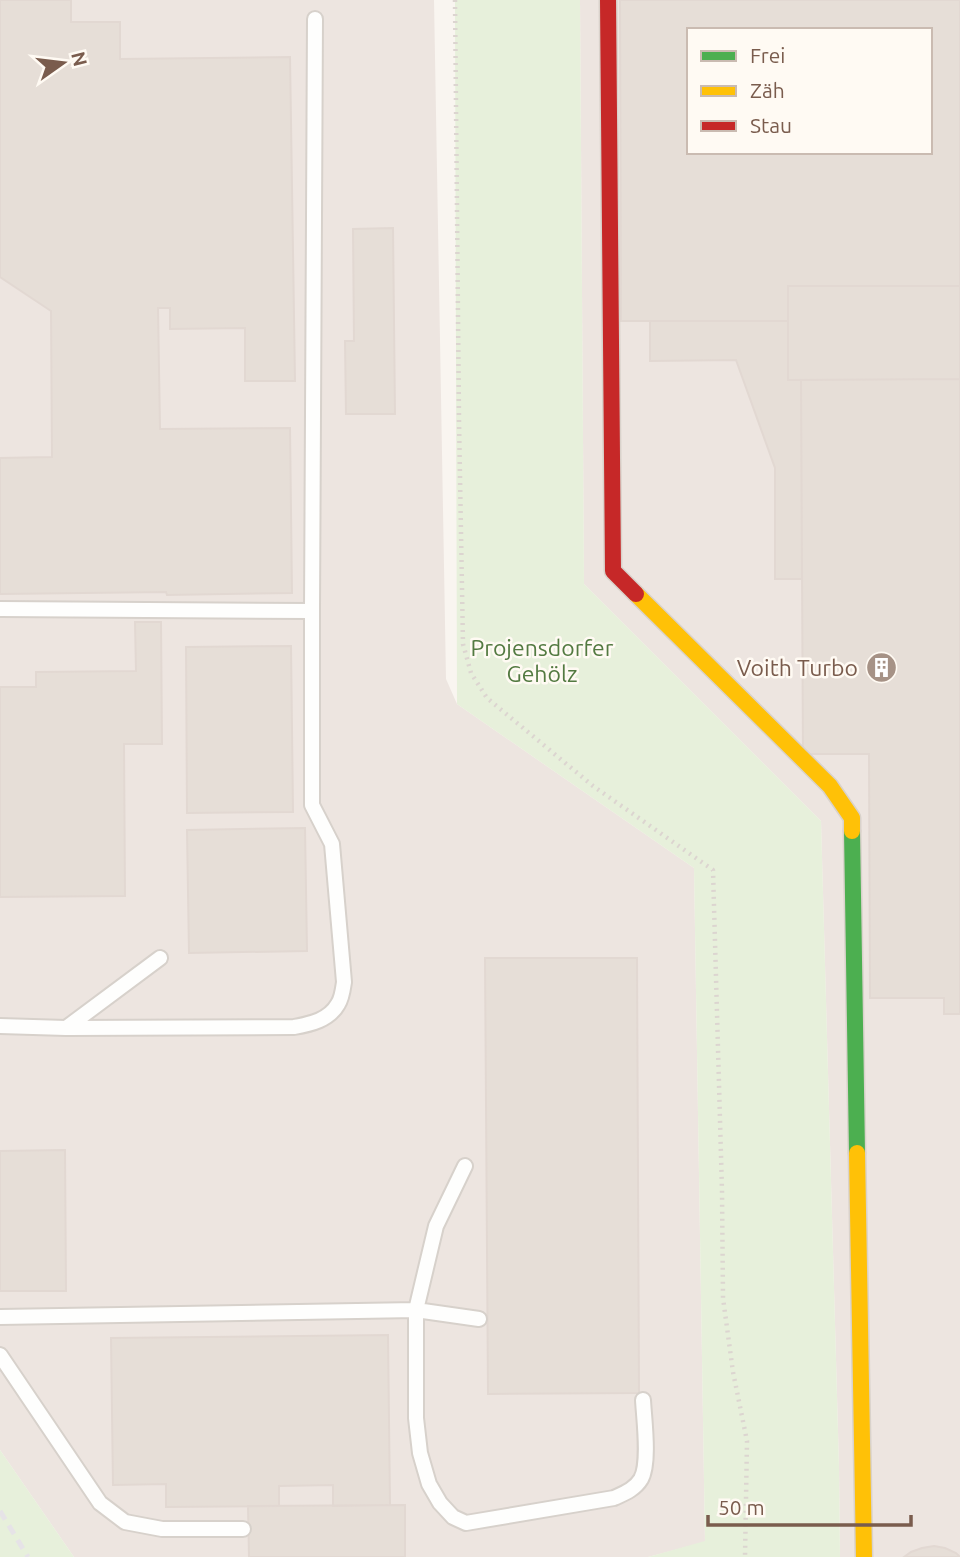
<svg xmlns="http://www.w3.org/2000/svg" width="960" height="1557" viewBox="0 0 960 1557" font-family="Ubuntu,sans-serif">
  <style>
    .industrial { fill: #ede5e0; fill-rule: evenodd }
    .green { fill: #e7f0db }
    .building { fill: #e6ded7; stroke: #e2d8d2; stroke-width: 2; fill-rule: evenodd }
    .lines { fill: none; stroke-linecap: round; stroke-linejoin: round }
    .lane-casing { stroke: #d7d1cb; stroke-width: 18 }
    .fast-casing { stroke: #d9d2cb; stroke-width: 19 }
    .slow-casing { stroke: #d9d2cb; stroke-width: 19 }
    .jam-casing { stroke: #d9d2cb; stroke-width: 19 }
    .path { stroke: #dcd5d0; stroke-width: 4.5; stroke-dasharray: 2 5; stroke-linecap: butt }
    .lane { stroke: #fefefd; stroke-width: 14 }
    .fast { stroke: #4caf50; stroke-width: 16 }
    .slow { stroke: #ffc107; stroke-width: 16 }
    .jam { stroke: #c62828; stroke-width: 16 }
    .rail { stroke: #e6e3e7; stroke-width: 5; stroke-dasharray: 10 7; stroke-linecap: butt }
    .labels { text-anchor: middle; dominant-baseline: central; stroke-width: 5; stroke-linejoin: round; paint-order: stroke }
    .park-label { font-size: 23px; fill: #537a41; stroke: #fffaf3 }
    .poi-label { font-size: 23px; fill: #7a5c4d; stroke: #fffaf3; text-anchor: end }
  </style>
  <rect width="100%" height="100%" fill="#f9f5f0"/>
  <path class="industrial" d="M0,0h434l12,679 11,25 237,164 11,674 -57,15h-574l-74,-107z
    M580,0h380v1557h-120l-1,-90 -18,-646 -237,-237zM689,30h241v122h-241z"/>
  <path class="green" d="M455,0h125l4,584 237,237 18,646 1,90h-192l57,-16 -11,-673 -237,-164z
    M0,1450l74,107h-74z"/>
  <path class="building" d="M0,0h71v22h49v37l170,-2 5,324h-50v-53l-75,1v-21h-12l2,121 130,-1 2,165 -125,2 -1,-3 -166,2v-136l52,-1 -1,-146 -51,-34z
    M620,0h340v286h-172v35h-167zM689,30h241v122h-241z
    M393,228l2,186h-49l-1,-73h9l-1,-112z
    M788,286h172v93l-172,1z
    M650,321h138v59h13l1,199h-27v-111l-39,-108 -86,1z
    M960,379v635h-16v-16h-74l-1,-244h-66l-2,-374z
    M135,622h26l1,122h-38l1,152 -125,1v-210h36v-15l100,-1z
    M291,646l2,166 -106,1 -1,-166z
    M305,828l2,123 -118,2 -2,-123z
    M485,958h152l2,435 -151,1z
    M65,1150l1,141h-66v-140z
    M388,1335l2,170 -57,1v-21l-54,1v20l-113,1v-23l-53,1 -2,-147z
    M405,1505v52h-156l-1,-51z
    M934,1546l11,2 11,5 4,4h-56l7,-5 11,-4z"/>
  <g class="lines">
    <defs>
      <path id="lane" d="M0,609l312,2 3,-592
        M0,1026l66,2 228,-1c17,-3 35,-7 44,-23 4,-6 5,-15 6,-22l-12,-138 -20,-39v-194
        M66,1028l94,-70
        M465,1166l-29,60 -20,84v108l4,35 9,31 11,19 13,14 13,6 148,-25c11,-5 21,-9 27,-19 9,-16 3,-60 2,-79
        M0,1317l416,-7 63,9
        M0,1355l100,148 25,19 37,7h81"/>
      <path id="fast" d="M852,831l5,322"/>
      <path id="slow" d="M636,594l194,192 22,32v13
        M857,1153l7,404"/>
      <path id="jam" d="M608,0l5,571 23,23"/>
    </defs>
    <use href="#lane" class="lane-casing"/>
    <use href="#fast" class="fast-casing"/>
    <use href="#slow" class="slow-casing"/>
    <use href="#jam" class="jam-casing"/>
    <path class="path" d="M455,0l4,420 4,224 8,29 16,25 106,88 120,84 9,321 1,107 10,74 14,69 -2,116"/>
    <use href="#lane" class="lane"/>
    <use href="#fast" class="fast"/>
    <use href="#slow" class="slow"/>
    <use href="#jam" class="jam"/>
    <path class="rail" d="M0,1511l28,46"/>
  </g>
  <defs>
    <symbol id="building-disc" viewBox="-11 -11 22 22"><circle r="9.5" fill="#a69286" stroke="#fffaf3"/><path d="M-4-6H4V6H1V3H-1V6H-4ZM-2.5-4.3h1.7v1.8h-1.7ZM.8-4.3h1.7v1.8H.8ZM-2.5-1h1.7V.8h-1.7ZM.8-1h1.7V.8H.8Z" fill="#fff"/></symbol>
  </defs>
  <g fill-rule="evenodd">
    <use href="#building-disc" x="864" y="650" width="35" height="35"/>
  </g>
  <g class="labels">
    <g class="park-label">
      <text x="542" y="647">Projensdorfer<tspan x="542" dy="26">Gehölz</tspan></text>
    </g>
    <g class="poi-label">
      <text x="858" y="667">Voith Turbo</text>
    </g>
  </g>
  <rect x="687" y="28" width="245" height="126" fill="#fffaf3" stroke="#cabbb1" stroke-width="2"/>
  <rect x="701" y="51" width="35" height="10" fill="#4caf50" stroke="#cabbb1" stroke-width="2"/>
  <text x="750" y="63" font-size="21" fill="#7a5c4d">Frei</text>
  <rect x="701" y="86" width="35" height="10" fill="#ffc107" stroke="#cabbb1" stroke-width="2"/>
  <text x="750" y="98" font-size="21" fill="#7a5c4d">Zäh</text>
  <rect x="701" y="121" width="35" height="10" fill="#c62828" stroke="#cabbb1" stroke-width="2"/>
  <text x="750" y="133" font-size="21" fill="#7a5c4d">Stau</text>
  <g transform="translate(63 63) rotate(76)" stroke="#fffaf3" stroke-width="5" paint-order="stroke">
  <path d="M0-5L12 26L0 18L-12 26Z" fill="#7a5c4d"/>
  <text y="-10" font-size="19" font-weight="bold" text-anchor="middle" fill="#7a5c4d">N</text>
  </g>
  <path d="M708 1515v10h203v-10" fill="none" stroke="#7a5c4d" stroke-width="3.5"/>
  <text x="718" y="1515" font-size="21" fill="#7a5c4d" stroke="#fffaf3" stroke-width="5" paint-order="stroke">50 m</text>
</svg>
